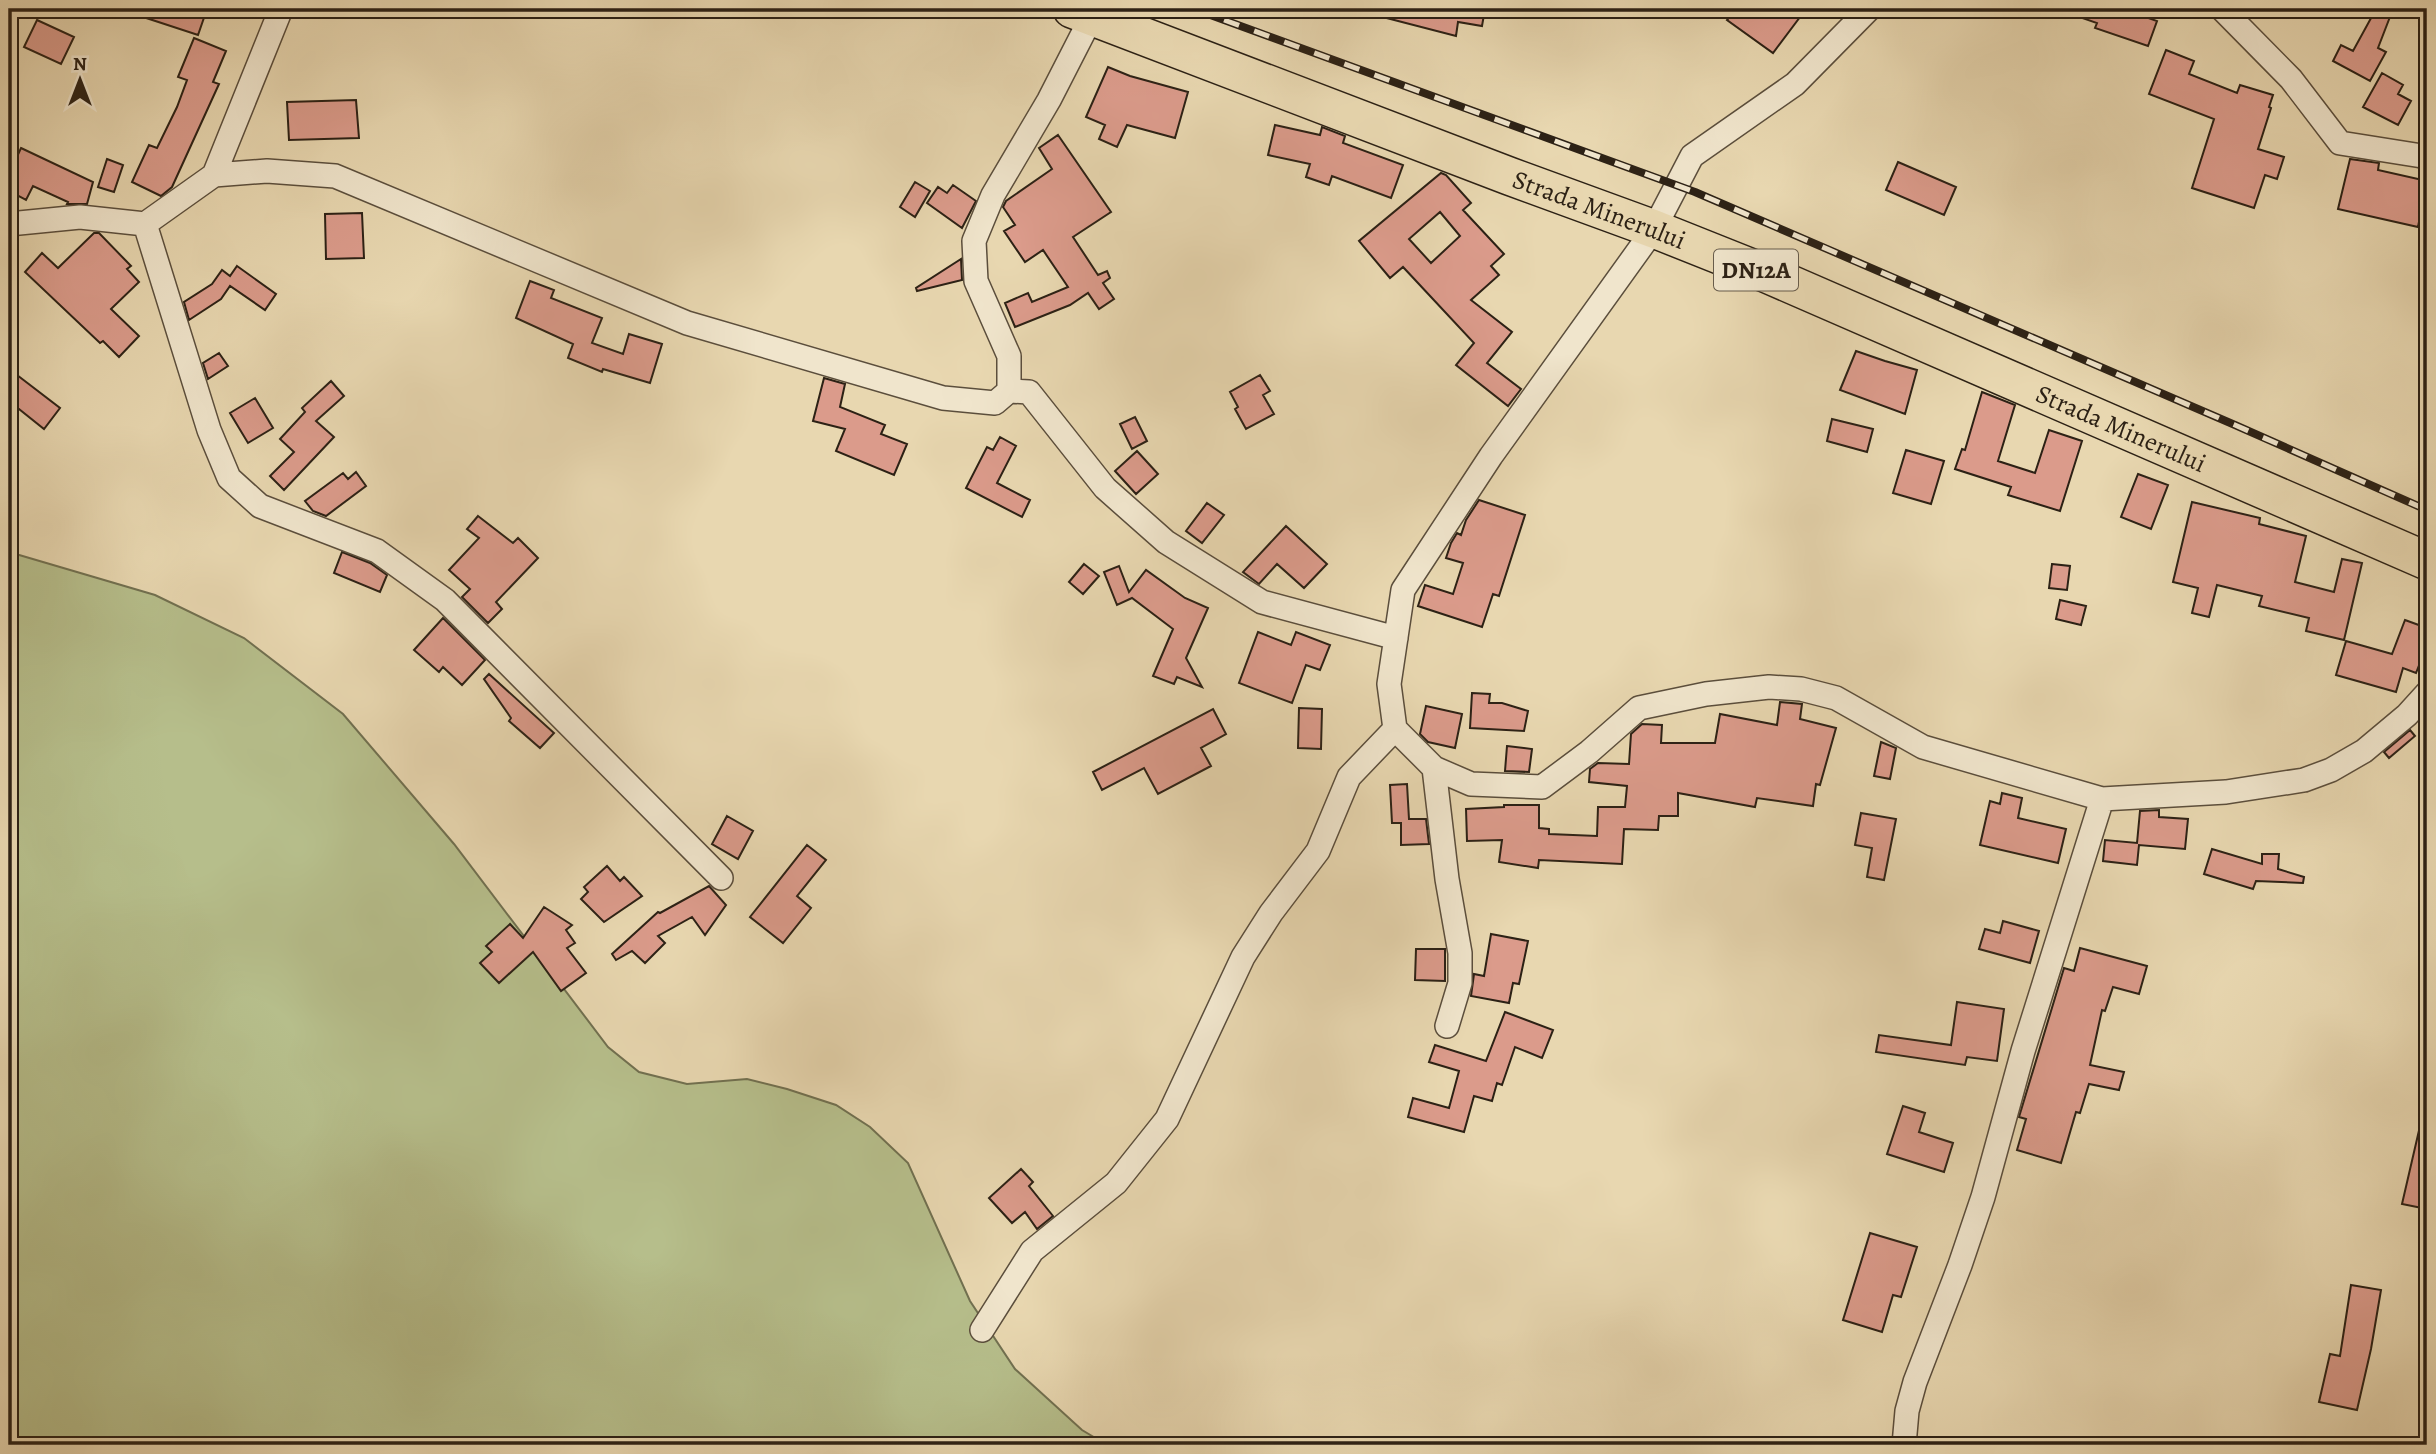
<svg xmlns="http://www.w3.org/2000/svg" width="2436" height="1454" viewBox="0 0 2436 1454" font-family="Alegreya,serif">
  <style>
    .green { fill: #b6be8b; stroke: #717050; stroke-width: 2 }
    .building { fill: #db9b8b; stroke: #2c2115; stroke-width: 2; fill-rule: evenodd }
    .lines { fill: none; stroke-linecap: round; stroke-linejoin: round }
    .street-casing { stroke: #5b4e3c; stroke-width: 26 }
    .primary-casing { stroke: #2c2115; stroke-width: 40 }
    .street { stroke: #f0e5cc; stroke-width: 23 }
    .primary { stroke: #e8d7b0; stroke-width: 37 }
    .rail-casing { stroke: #2c2115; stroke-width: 8 }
    .rail { stroke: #f0e5cc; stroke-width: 5; stroke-dasharray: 16; stroke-linecap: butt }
    .labels { text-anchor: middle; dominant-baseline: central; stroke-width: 7; stroke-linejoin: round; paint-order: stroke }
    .shield { fill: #f0e5cc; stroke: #675c4c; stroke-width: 2 }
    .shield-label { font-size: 24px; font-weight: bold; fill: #2c2115 }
    .street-label { font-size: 26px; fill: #2c2115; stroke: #f0e5cc }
  </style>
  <rect width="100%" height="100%" fill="#e8d7b0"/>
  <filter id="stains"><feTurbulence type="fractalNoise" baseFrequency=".00286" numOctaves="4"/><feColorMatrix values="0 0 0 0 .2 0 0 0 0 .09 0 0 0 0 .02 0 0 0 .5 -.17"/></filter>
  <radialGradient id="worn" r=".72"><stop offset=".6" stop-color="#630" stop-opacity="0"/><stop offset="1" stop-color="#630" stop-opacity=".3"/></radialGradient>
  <path class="green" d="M9,552l146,43 89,43 99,76 111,130 154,203 31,25 48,12 60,-5 40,10 49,16 34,22 38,36 62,138 45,68 67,61 25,15h-1098z"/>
  <path class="building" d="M129,9h78l-9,26 -70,-23z
    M1372,9h113l-3,17 -24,-4 -2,14 -85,-22z
    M1736,9h70l-33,44 -46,-33z
    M2063,9h60l34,12 -9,25 -53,-18 2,-5 -35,-12z
    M2376,9h17l-15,39 8,4 -16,29 -37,-20 8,-16 12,6z
    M37,20l37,17 -13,27 -37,-17z
    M194,38l32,13 -13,31 6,2 -47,103 -11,9 -29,-14 17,-37 8,3 20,-41 10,-27 -9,-3z
    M2166,50l28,11 -5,13 48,19 3,-8 33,10 -4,12 2,1 -13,41 26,8 -7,22 -12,-4 -11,33 -62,-20 22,-69 -65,-25z
    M1108,67l22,9 58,16 -13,46 -48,-13 -10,22 -18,-8 6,-14 -19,-8z
    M2382,73l21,12 -5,9 13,7 -13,24 -35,-18z
    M356,100l3,38 -70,2 -2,-38z
    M1275,125l45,10 2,-8 23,9 -2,7 60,22 -12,33 -59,-22 -3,9 -23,-8 4,-13 -42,-9z
    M1058,135l53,77 -38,25 25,38 9,-4 3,7 -7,5 11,16 -15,10 -11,-16 -18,12 -55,22 -10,-24 23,-10 4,9 36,-15 -25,-37 -18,12 -21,-31 11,-6 -12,-18 3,-6 46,-32 -13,-21z
    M21,148l72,34 -6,22h-20l1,-2 -35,-16 -7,14 -17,-9v-17z
    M107,159l16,6 -9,27 -16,-5z
    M2350,159l29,4 -1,7 49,11 -9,46 -80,-18z
    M1898,162l58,25 -12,28 -58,-25z
    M1441,173l5,2 25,28 -8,7 41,44 -13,12 8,9 -28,25 41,32 -25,31 34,26 -13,17 -52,-41 18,-22 -71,-76 -13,11 -31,-37zM1440,212l20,24 -29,27 -22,-24z
    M915,182l15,9 -15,26 -15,-10z
    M953,185l23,16 -14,27 -35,-25 11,-16 9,6z
    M362,213l2,45 -38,1 -1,-45z
    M94,233h5l32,33 -4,3 12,13 -28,27 28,27 -20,21 -16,-16 -3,2 -75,-71 17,-19 16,15z
    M961,259l1,21 -45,11 -1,-3z
    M237,266l39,28 -11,16 -35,-24 -9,13 -32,21 -5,-18 28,-18 10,-14 8,6z
    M530,281l24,9 -3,8 51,20 -10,25 31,11 6,-20 33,10 -12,39 -47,-14 -1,3 -34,-14 5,-14 -57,-26z
    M1856,351l29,10 32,9 -12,44 -65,-24z
    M219,353l9,13 -20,13 -5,-16z
    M17,375l43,33 -16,21 -35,-28v-16z
    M1260,375l10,16 -7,4 11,19 -28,15 -11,-20 3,-2 -8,-15z
    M824,378l21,6 -5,23 45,18 -4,9 26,10 -13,31 -58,-24 9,-22 -32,-8z
    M331,381l13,15 -28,25 18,16 -50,53 -14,-14 24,-24 -14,-13 25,-27 -3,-4z
    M1982,392l33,13 -17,56 37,12 14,-43 33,11 -22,70 -52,-16 3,-8 -56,-18 7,-20 3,1z
    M255,398l18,30 -25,15 -18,-30z
    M1135,417l12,24 -15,8 -12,-25z
    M1832,419l41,10 -6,23 -40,-11z
    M1000,437l16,9 -19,37 33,17 -8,17 -56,-29 21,-41 6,3z
    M1906,450l38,11 -13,43 -38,-11z
    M1137,451l21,23 -22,20 -21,-23z
    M356,472l10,14 -40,30 -13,-5 -8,-10 38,-28 5,6z
    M2138,474l30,11 -17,44 -30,-12z
    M1479,500l46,15 -26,81 -6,-2 -11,33 -64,-21 7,-21 28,9 10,-31 -17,-5 5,-15 6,-10 4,2 5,-15z
    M2192,502l68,16 -1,6 47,12 -11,46 39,10 8,-33 20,4 -18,77 -38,-9 3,-13 -50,-12 3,-10 -45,-11 -8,32 -17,-4 6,-25 -25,-6z
    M1207,503l17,12 -22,28 -16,-12z
    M478,516l35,27 5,-5 20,20 -42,44 6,7 -14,14 -26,-26 8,-8 -21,-19 30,-32 -12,-9z
    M1286,526l41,38 -23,24 -27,-24 -18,20 -16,-12z
    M342,552l28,11 17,12 -7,17 -46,-19z
    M1084,564l15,12 -16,18 -14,-12z
    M2052,564l18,2 -3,24 -18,-2z
    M1119,566l10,26 17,-22 39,28 23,10 -22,50 16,29 -25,-10 -3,7 -21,-8 20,-47 -41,-31 -15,7 -13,-33z
    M2060,600l26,6 -5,19 -25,-6z
    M443,618l42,42 -23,25 -19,-18 -4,5 -25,-22z
    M2405,620l22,8v17l-11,28 -13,-5 -7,24 -60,-17 10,-34 46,13z
    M1258,632l33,13 5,-13 34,13 -10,25 -14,-5 -14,38 -53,-20z
    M489,674l65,59 -14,15 -31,-27 2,-3 -27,-39z
    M1472,693l18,1 -1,9h13l26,8 -4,20 -54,-3z
    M1780,702l22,2 -2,15 36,9 -16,57 -4,-1 -3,22 -56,-8 -2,9 -77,-14v23h-19l-1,14 -34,-1 -2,35 -83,-4 -1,8 -39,-6 3,-22 -35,1 -1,-32 38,-2v-2h35v23l10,1v5l48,2 1,-29h27l2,-21 -38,-4 1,-13 8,-6 31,1 2,-30 11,-10 20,1 -1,18h54l5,-29 57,11z
    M1426,706l36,8 -7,34 -27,-6 -8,-8z
    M1299,708l23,1 -1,40 -23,-1z
    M1213,709l13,25 -25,14 10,18 -53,28 -14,-26 -42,22 -9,-18z
    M2410,730l5,6 -26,22 -5,-6z
    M1881,742l15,6 -6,31 -16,-3z
    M1507,746l25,3 -3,23 -24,-1z
    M1407,784l2,35h17l3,25 -28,1v-22h-9l-2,-38z
    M2002,793l20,5 -4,20 48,11 -8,34 -78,-18 10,-44 10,3z
    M2159,810v7l29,2 -3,30 -46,-4 -2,20 -34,-4 2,-21 32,3 3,-32z
    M1861,813l35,6 -12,61 -17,-3 5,-29 -17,-3z
    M727,816l26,15 -15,28 -26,-15z
    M807,845l19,15 -29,36 14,12 -28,35 -33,-26z
    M2212,849l50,15v-10h17l-1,15 26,8 -1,6 -47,-2 -3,8 -49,-15z
    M607,866l13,15 4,-4 18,19 -38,26 -23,-23 7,-7 -4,-5z
    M709,886l17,19 -21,30 -13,-18 -34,19 7,7 -20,20 -13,-12 -16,9 -4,-6 46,-42 2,1z
    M544,907l28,18 -6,5 9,13 -8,5 19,25 -25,18 -28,-39 -34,31 -19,-20 12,-11 -6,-6 24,-22 13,14z
    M2003,921l36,10 -9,32 -51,-14 6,-20 15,4z
    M1491,934l37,7 -9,43 -6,-1 -4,20 -38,-7 3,-22 10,2z
    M2080,948l67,18 -8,28 -26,-7 -8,24 -3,-1 -12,55 34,7 -5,18 -30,-6 -9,29 -4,-1 -15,51 -44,-13 9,-31 -7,-2 45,-149 10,3z
    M1416,949h29v32l-30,-1z
    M1957,1002l47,7 -7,52 -30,-4 -2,8 -89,-13 3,-17 72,10z
    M1505,1012l48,18 -11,28 -27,-11 -13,38 -5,-2 -5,18 -18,-5 -10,36 -56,-15 5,-19 36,10 10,-37 -30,-9 6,-17 51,16z
    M1903,1106l22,7 -6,19 34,11 -9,29 -57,-18z
    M2420,1126l7,1v82l-25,-5z
    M1021,1169l12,13 -4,4 24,30 -16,13 -12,-17 -13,11 -23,-25z
    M1870,1233l47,14 -16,50 -8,-2 -11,37 -39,-12z
    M2351,1285l30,5 -10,59 -14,61 -38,-8 11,-48 10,2z"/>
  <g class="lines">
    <defs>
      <path id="street" d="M1869,9l-74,75 -103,72 -38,73 -163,227 -88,134 -14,94 6,45 39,39 37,16 71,3 47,-35 50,-44 67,-14 63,-7 32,2 35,9 87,49 179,52 124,-7 78,-12 27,-10 33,-19 43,-36 20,-22
        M2222,9l69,70 49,64 82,13 5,3
        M214,175l53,-4 68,5 352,147 256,75 52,5 14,-12v-35l-33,-75 -2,-40 19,-46 56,-95 43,-84
        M9,224l71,-7 65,7 69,-49 67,-166
        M145,224l64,206 20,48 31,28 117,45 68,49 276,278
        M1009,391l20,1 76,96 61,54 96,60 134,36
        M1434,768l13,111 13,74v30l-13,43
        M982,1330l50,-79 84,-68 51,-64 76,-162 28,-44 47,-62 31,-74 46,-48
        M1904,1445l3,-34 8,-29 45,-117 23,-68 40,-146 79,-252"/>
      <g id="primary">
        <path id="s1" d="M1072,9l437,167 145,53 113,45 660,287"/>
      </g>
    </defs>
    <use href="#street" class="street-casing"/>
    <use href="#primary" class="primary-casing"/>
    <use href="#street" class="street"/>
    <use href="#primary" class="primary"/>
    <defs>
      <path id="rail" d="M1194,9l501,183 540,233 192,85"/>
    </defs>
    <use href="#rail" class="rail-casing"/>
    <use href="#rail" class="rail"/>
  </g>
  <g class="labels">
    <rect class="shield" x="1714" y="249.5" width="84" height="41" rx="5"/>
    <g class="shield-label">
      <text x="1756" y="270">DN12A</text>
    </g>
    <g class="street-label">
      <text stroke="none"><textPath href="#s1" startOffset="564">Strada Minerului</textPath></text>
      <text stroke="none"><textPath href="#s1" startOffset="1130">Strada Minerului</textPath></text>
    </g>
  </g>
  <rect width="2436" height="1454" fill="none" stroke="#e8d7b0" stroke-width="35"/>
  <rect x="10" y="10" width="2415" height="1433" fill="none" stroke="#2c2115" stroke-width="3.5"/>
  <rect x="18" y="18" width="2401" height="1419" fill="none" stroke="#2c2115" stroke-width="2"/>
  <g transform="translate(80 80)" stroke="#f0e5cc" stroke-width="5" paint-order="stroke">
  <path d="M0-5L12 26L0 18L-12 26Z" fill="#2c2115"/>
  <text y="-10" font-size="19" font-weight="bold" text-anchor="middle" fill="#2c2115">N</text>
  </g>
  <rect width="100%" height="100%" filter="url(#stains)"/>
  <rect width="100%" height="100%" fill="url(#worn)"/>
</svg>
